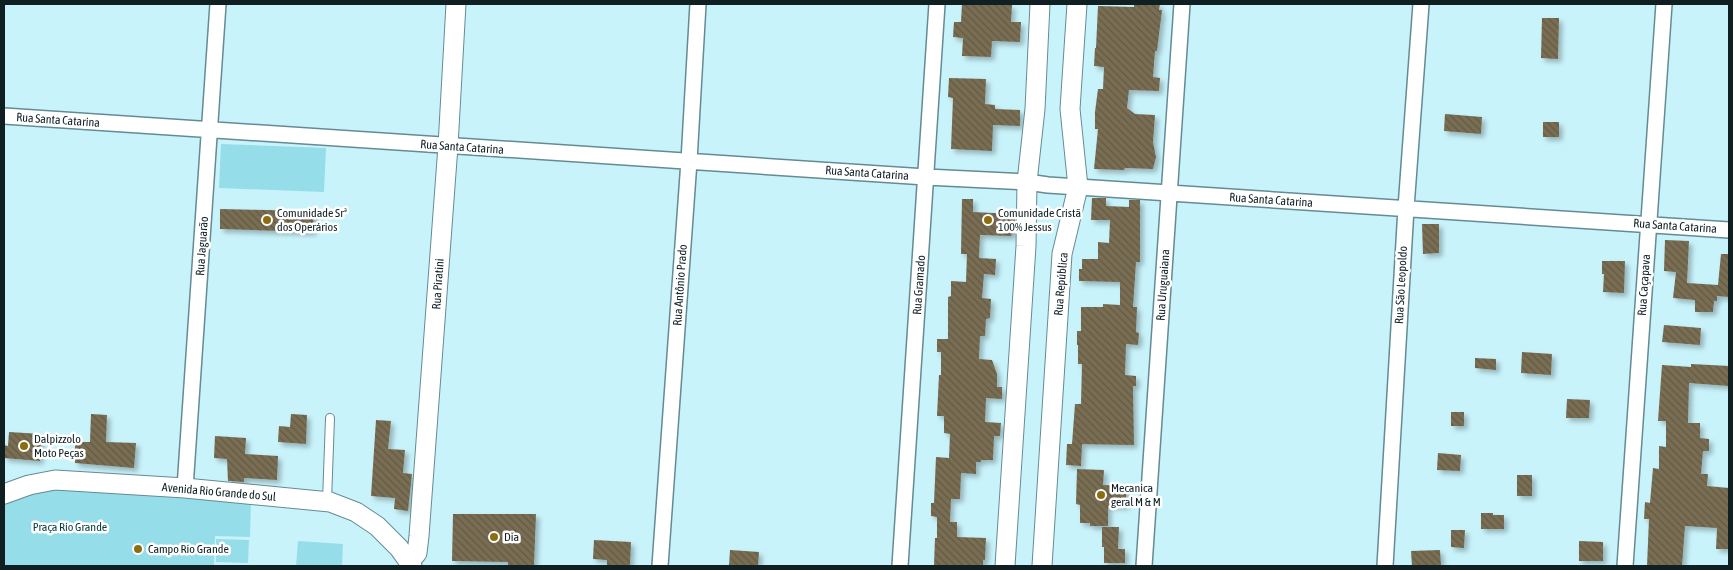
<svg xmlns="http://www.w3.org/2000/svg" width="1733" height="570" viewBox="0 0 1733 570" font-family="'Asap Condensed',sans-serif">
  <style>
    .green { fill: #96ddea }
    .building { fill: url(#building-back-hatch); filter: url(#shadow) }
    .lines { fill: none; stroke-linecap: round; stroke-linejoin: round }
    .service-casing { stroke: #648b92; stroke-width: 10 }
    .minor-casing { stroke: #648b92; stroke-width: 18 }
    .tertiary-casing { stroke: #648b92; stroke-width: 21 }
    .service { stroke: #fff; stroke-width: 8 }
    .minor { stroke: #fff; stroke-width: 15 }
    .tertiary { stroke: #fff; stroke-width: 19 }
    .poi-dot { fill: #8b6e10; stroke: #fff; stroke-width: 2 }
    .labels { text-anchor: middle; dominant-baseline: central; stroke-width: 5; stroke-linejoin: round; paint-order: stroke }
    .street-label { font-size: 12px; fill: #0f1f22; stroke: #fff }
    .poi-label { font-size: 12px; fill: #0f1f22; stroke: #fff; text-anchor: start }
    .park-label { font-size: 12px; fill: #083b43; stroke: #fff }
  </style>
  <defs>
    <pattern id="building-back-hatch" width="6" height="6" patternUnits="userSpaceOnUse" patternTransform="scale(1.25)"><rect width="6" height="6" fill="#796e52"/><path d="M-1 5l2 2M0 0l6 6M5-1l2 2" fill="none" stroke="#625a44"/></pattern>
    <filter id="shadow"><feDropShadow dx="3.5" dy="3.5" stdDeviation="2.5" flood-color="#0004"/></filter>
  </defs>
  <rect width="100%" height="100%" fill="#c9f3fb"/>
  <path class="green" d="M221,144l105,4 -2,44 -105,-4z
    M39,488l212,13 -1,36 -35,-1 -1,30h-210v-68z
    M216,539l33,1 -1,23 -32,-1z
    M298,541l45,3 -1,22h-46z"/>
  <path class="building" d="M962,4l50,1 -1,17h10l-1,20 -28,-1 -1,16 -29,-1 1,-18 -10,-1 1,-15h7z
    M1134,4h26l-1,6h3l-5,41h-2l-2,26 7,1 -1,13 -30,-1 -2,18 8,6 20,1 -2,27 3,15 -3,12 -28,-1 -1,2 -30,-1 4,-40h-3v-17l3,-23h5l1,-22 -10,-1 1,-18h1l2,-42 36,1z
    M1542,18h17l-1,41 -17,-1z
    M949,78l37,1 -1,25 10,1v4l25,1v16l-27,-1 -1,26 -41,-2 2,-51 -5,-1z
    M1445,114l37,3 -1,17 -37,-3z
    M1543,122h16v15h-16z
    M1092,198h14v8l23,1v-7h11v62h-4l-3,45h4l-1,25 3,1 -1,12 -12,-1 -1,31 11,1v10h-3l1,59 -62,-1 3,-40h6l1,-40h-4v-19h-1v-14h4v-24h22v-3l17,1v-23l-41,-1v-12h3v-10h16v-17l11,1 1,-23h-19z
    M962,199h11v13l40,2 2,7v9l-4,6 -31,-1 -1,23 17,1 -1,16 -11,-1 -2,24 9,1 -1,19 -4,1 -1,17h-5l-1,23 13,1 5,14v13h5v12l-16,-1 -1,24 16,1 -1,13h-6l-1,24h-12v2h-5v12l-15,-1 -1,26h-9l-1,23h7v15l29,1 -1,22h-2v6h-49l1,-28h2v-21l-6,-1v-13h3l2,-46 13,1 1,-24 -6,-1v-17h-7l2,-41h2v-23h-4v-13h11v-42l3,-1v-15l15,1 1,-28h-6z
    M220,209l94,2 -1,21 -93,-3z
    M1422,224h17v29l-16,1z
    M1665,240l24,1 -2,42 31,2 3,-31h8v43l-12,-1v5h-3l-1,11h-18v-12l-22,-2 3,-26 -12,-1z
    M1602,261h23l-1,32 -21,-1 1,-18h-2z
    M1664,325l37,3 -1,17 -38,-3z
    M1522,352l30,2 -1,21 -30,-2z
    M1475,358l21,1v11l-21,-2z
    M1691,364l38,2v20l-40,-3 -1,40h12v15l9,1v12h-6l-2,23h7l-1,12 22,2v61h-13l1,-21 -32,-2 -3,40h-35l2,-47h-5l1,-17 5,1 3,-35 6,1v-23l7,1v-26h-8l4,-56 29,2z
    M1567,399l23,1 -1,18h-23z
    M1451,412h13v14h-13z
    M91,414l16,1 -1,27 30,1 -2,25 -59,-5v-21h15z
    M291,414l16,1 -1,29 -28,-2 1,-16 11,1z
    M376,420l15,1 -3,28 17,1 -2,23 9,1 -4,37 -14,-2 1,-11 -24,-2z
    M9,432l32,2 -1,27 -36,-3v-13l4,1z
    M215,436l31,2 -1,16 33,2 -1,24 -33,-2v4l-16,-1 -1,-22 -13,-1z
    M1067,444h15l-1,22 -15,-1z
    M1438,453l23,2 -1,16 -23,-1z
    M1077,469l27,1 -1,15 23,1v20h-18v20h-18v-3h-10v-18l-4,-1z
    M1517,475h15v21h-15z
    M1481,513h12v2h11v14h-23z
    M453,514h83l-2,52h-26v-4l-56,-1z
    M1102,527h17l-1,22h7v14h-21v-16h-2z
    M1451,530h14l-1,18 -13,-1z
    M594,540l37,2 -1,24h-23v-6l-14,-1z
    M1579,541l24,1v19h-24z
    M730,550l29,2 -1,14h-29z
    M1440,550l1,16h-29l-1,-15z"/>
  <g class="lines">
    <defs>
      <path id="service" d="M327,501l3,-83"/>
      <path id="minor" d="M4,116l922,61 101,5 21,3 681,45
        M185,488l33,-484
        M660,566l29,-405 9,-157
        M900,566l37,-562
        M1144,566l38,-562
        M1385,566l21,-358 15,-204
        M1625,566l39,-562"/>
      <path id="tertiary" d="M4,494l25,-9 26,-5 130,8 145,14 26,10 21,14 22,22 13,18
        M409,562l8,-9 2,-17 29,-390 8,-142
        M1005,566l21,-320 1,-64 8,-73 5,-105
        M1042,566l20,-312 16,-67 -8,-78 7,-105"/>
    </defs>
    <use href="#service" class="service-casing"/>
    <use href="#minor" class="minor-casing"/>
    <use href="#tertiary" class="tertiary-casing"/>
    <use href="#service" class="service"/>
    <use href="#minor" class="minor"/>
    <use href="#tertiary" class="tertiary"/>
  </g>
  <g class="poi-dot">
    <circle cx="267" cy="220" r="5"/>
    <circle cx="988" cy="220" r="5"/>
    <circle cx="24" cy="446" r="5"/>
    <circle cx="1101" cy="495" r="5"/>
    <circle cx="494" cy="537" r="5"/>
    <circle cx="138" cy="549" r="5"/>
  </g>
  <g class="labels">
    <g class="street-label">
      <text transform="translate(58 120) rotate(4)">Rua Santa Catarina</text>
      <text transform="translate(462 147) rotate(4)">Rua Santa Catarina</text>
      <text transform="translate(867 173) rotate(4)">Rua Santa Catarina</text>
      <text transform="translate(1271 200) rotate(4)">Rua Santa Catarina</text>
      <text transform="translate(1675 226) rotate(4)">Rua Santa Catarina</text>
      <text transform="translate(202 246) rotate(-86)">Rua Jaguarão</text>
      <text transform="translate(438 284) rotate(-86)">Rua Piratini</text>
      <text transform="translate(1061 284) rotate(-85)">Rua República</text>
      <text transform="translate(680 285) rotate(-86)">Rua Antônio Prado</text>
      <text transform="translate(919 285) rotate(-86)">Rua Gramado</text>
      <text transform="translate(1163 285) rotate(-86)">Rua Uruguaiana</text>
      <text transform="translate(1401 285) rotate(-87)">Rua São Leopoldo</text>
      <text transform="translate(1644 285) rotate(-86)">Rua Caçapava</text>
      <text transform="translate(219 492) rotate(5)">Avenida Rio Grande do Sul</text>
    </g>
    <g class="poi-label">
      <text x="277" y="213">Comunidade Srª<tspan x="277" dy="14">dos Operários</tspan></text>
      <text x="998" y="213">Comunidade Cristã<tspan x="998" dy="14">100% Jessus</tspan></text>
      <text x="34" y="439">Dalpizzolo<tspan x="34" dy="14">Moto Peças</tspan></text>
      <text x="1111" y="488">Mecanica<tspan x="1111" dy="14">geral M &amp; M</tspan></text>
      <text x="504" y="537">Dia</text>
      <text x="148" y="549">Campo Rio Grande</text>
    </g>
    <g class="park-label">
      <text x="70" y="527">Praça Rio Grande</text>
    </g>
  </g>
  <rect width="1733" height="570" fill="none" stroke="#0f1f22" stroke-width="10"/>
</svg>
